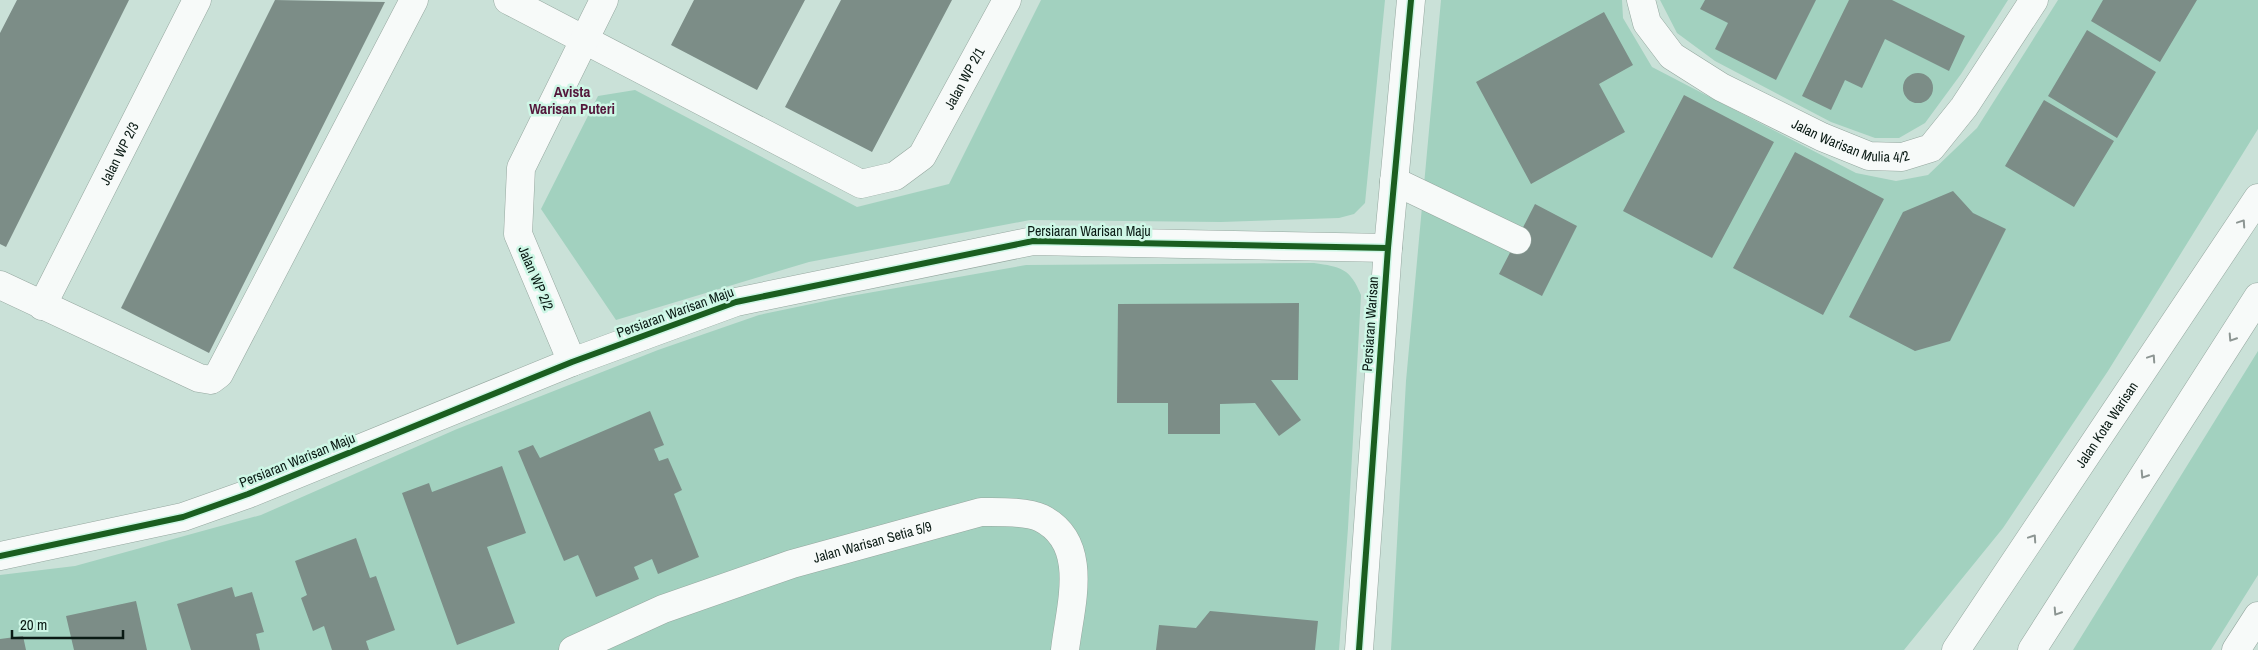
<svg xmlns="http://www.w3.org/2000/svg" width="2258" height="650" viewBox="0 0 2258 650" font-family="'Archivo Narrow',sans-serif">
  <style>
    .green { fill: #a2d1bf }
    .building { fill: #7c8d87 }
    .lines { fill: none; stroke-linecap: round; stroke-linejoin: round }
    .minor-casing { stroke: #95a79f; stroke-width: 29 }
    .minor { stroke: #f7faf9; stroke-width: 28 }
    .cycleway-casing { stroke: #cef7e6; stroke-width: 9 }
    .cycleway { stroke: #1b5e20; stroke-width: 6 }
    .oneway { stroke: #8c9592 }
    .labels { text-anchor: middle; dominant-baseline: central; stroke-width: 5; stroke-linejoin: round; paint-order: stroke }
    .street-label { font-size: 14px; fill: #0a1a14; stroke: #cef7e6 }
    .neighbourhood-label { font-size: 15px; font-weight: bold; fill: #54173b; stroke: #cef7e6 }
  </style>
  <rect width="100%" height="100%" fill="#cae1d8"/>
  <path class="green" d="M1041,0h344l-20,203 -11,11 -15,4 -118,4 -191,-2 -221,42 -193,58 -75,-111 57,-113 37,-6 222,117 92,-23z
    M1441,0h181l1,18 29,49 204,106 40,8 32,-6 49,-47 81,-128h200v129l-150,242 -105,157 -99,122h-513l15,-269z
    M1660,0h348l-47,74 -36,49 -26,15h-24l-44,-16 -116,-61 -38,-28z
    M1314,263c27,4 36,5 47,32l-13,233 -9,122h-1339v-75l75,-9 186,-51 196,-86 201,-79 101,-35 86,-18 181,-32z
    M2258,351v224l-47,75h-138z"/>
  <path class="building" d="M17,0h112l-123,247 -6,-3v-211z
    M275,0l110,2 -176,351 -88,-45z
    M694,0h111l-48,90 -86,-45z
    M841,0h111l-80,152 -87,-45z
    M1705,0h111l-40,80 -61,-31 13,-26 -28,-14z
    M1849,0h43l73,36 -16,35 -64,-32 -23,49 -17,-8 -14,30 -29,-14z
    M2103,0h94l-37,62 -69,-41z
    M1604,12l29,53 -34,19 26,48 -94,52 -55,-102z
    M2087,30l69,42 -39,66 -69,-42z
    M1903 88a15 15 0 1 1 30 0a15 15 0 1 1-30 0Z
    M1684,95l90,47 -62,116 -89,-47z
    M2044,100l70,41 -40,66 -69,-41z
    M1795,152l89,47 -61,116 -90,-47z
    M1953,191l20,22 33,16 -56,112 -35,10 -66,-34 54,-105z
    M1535,204l42,22 -35,70 -43,-22z
    M1299,303l-1,77h-27l30,40 -22,16 -24,-33 -35,1v30h-52v-31h-51l1,-99z
    M650,411l14,34 -10,4 5,12 9,-3 14,32 -8,4 25,63 -41,17 -6,-15 -18,8 5,12 -43,18 -18,-42 -14,6 -46,-110 15,-6 7,13z
    M502,466l24,67 -39,14 28,76 -58,22 -55,-152 27,-10 3,9z
    M356,538l14,40 6,-2 19,54 -29,11 3,9h-37l-8,-24 -11,5 -12,-33 6,-3 -12,-34z
    M232,587l3,10 17,-5 12,40 -8,2 4,16h-69l-14,-46z
    M136,601l11,49h-73l-8,-34z
    M1210,611l108,10 -3,29h-159l3,-25 37,3z
    M23,636l3,14h-26v-11z"/>
  <g class="lines">
    <defs>
      <g id="minor">
        <path id="s1" d="M508,0l353,184 34,-8 27,-20 85,-156"/>
        <path id="s2" d="M1641,0l6,23 25,33 49,31 101,50 47,19 33,1 29,-9 33,-41 70,-107"/>
        <path d="M1394,181l123,59"/>
        <path d="M0,285l199,93 12,2 8,-6 195,-374"/>
        <path id="s3" d="M42,306l155,-306"/>
        <path d="M572,362l-54,-128 3,-66 83,-168"/>
        <path d="M0,556l183,-39 65,-23 324,-132 164,-60 297,-61 355,7"/>
        <path id="s4" d="M573,650l90,-41 129,-45 189,-52c16,0 46,-1 60,6 50,25 29,88 24,132"/>
        <path d="M1359,650l29,-402 23,-248"/>
        <path id="s5" d="M1956,650l302,-452"/>
        <path d="M2032,650l226,-353"/>
        <path d="M2236,650l22,-34"/>
      </g>
    </defs>
    <use href="#minor" class="minor-casing"/>
    <use href="#minor" class="minor"/>
    <defs>
      <path id="cycleway" d="M0,556l183,-39 65,-23 324,-132 164,-60 297,-61 355,7
        M1359,650l29,-402 23,-248"/>
    </defs>
    <use href="#cycleway" class="cycleway-casing"/>
    <use href="#cycleway" class="cycleway"/>
  </g>
  <defs><path id="oneway-chevron" d="M-2-3.5L2.5 0L-2 3.5" fill="none" stroke-width="1.6" stroke-linecap="round" stroke-linejoin="round" transform="scale(1.25)"/></defs>
  <g class="oneway">
    <use href="#oneway-chevron" transform="translate(2242 223) rotate(-56)"/>
    <use href="#oneway-chevron" transform="translate(2232 338) rotate(123)"/>
    <use href="#oneway-chevron" transform="translate(2152 358) rotate(-56)"/>
    <use href="#oneway-chevron" transform="translate(2144 475) rotate(123)"/>
    <use href="#oneway-chevron" transform="translate(2033 538) rotate(-56)"/>
    <use href="#oneway-chevron" transform="translate(2057 612) rotate(123)"/>
  </g>
  <g class="labels">
    <g class="street-label">
      <text stroke="none"><textPath href="#s1" startOffset="555">Jalan WP 2/1</textPath></text>
      <text stroke="none"><textPath href="#s2" startOffset="265">Jalan Warisan Mulia 4/2</textPath></text>
      <text stroke="none"><textPath href="#s3" startOffset="171">Jalan WP 2/3</textPath></text>
      <text x="1089" y="231">Persiaran Warisan Maju</text>
      <text transform="translate(536 278) rotate(67)">Jalan WP 2/2</text>
      <text transform="translate(675 312) rotate(-20)">Persiaran Warisan Maju</text>
      <text transform="translate(1370 324) rotate(-86)">Persiaran Warisan</text>
      <text stroke="none"><textPath href="#s5" startOffset="271">Jalan Kota Warisan</textPath></text>
      <text transform="translate(297 460) rotate(-22)">Persiaran Warisan Maju</text>
      <text stroke="none"><textPath href="#s4" startOffset="319">Jalan Warisan Setia 5/9</textPath></text>
    </g>
    <g class="neighbourhood-label">
      <text x="572" y="91">Avista<tspan x="572" dy="17">Warisan Puteri</tspan></text>
    </g>
  </g>
  <path d="M12 630v8h111v-8" fill="none" stroke="#0a1a14" stroke-width="2.5"/>
  <text x="20" y="630" font-size="15" fill="#0a1a14" stroke="#cef7e6" stroke-width="4" paint-order="stroke">20 m</text>
</svg>
